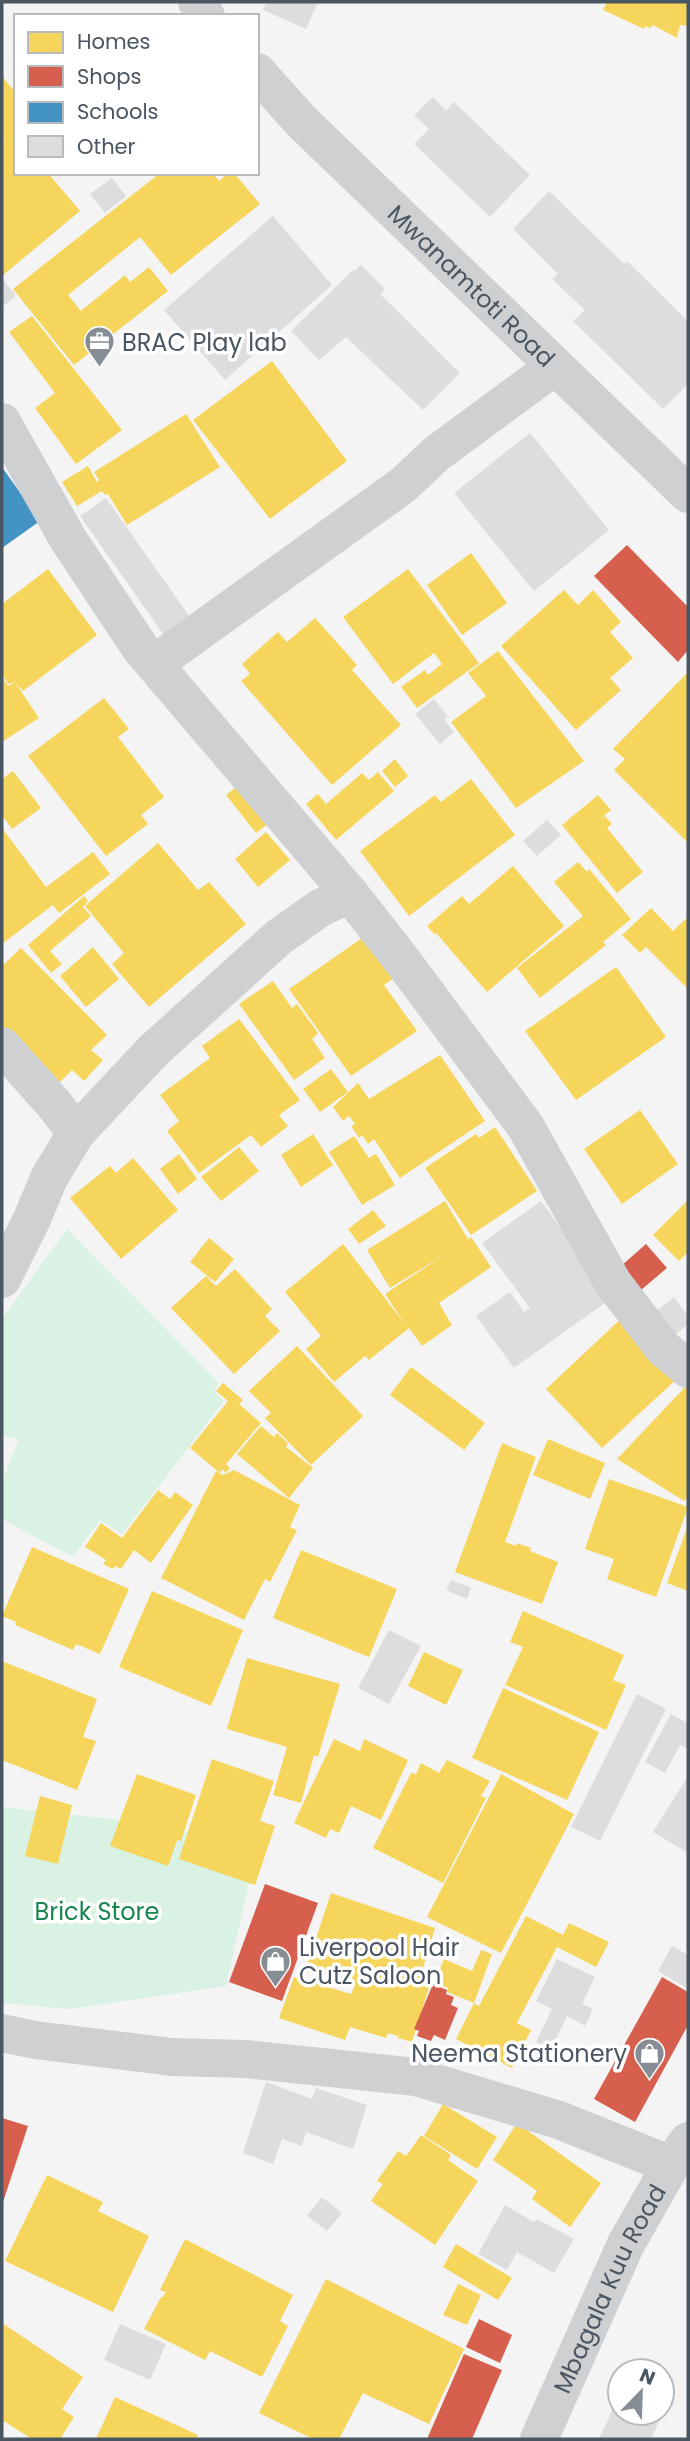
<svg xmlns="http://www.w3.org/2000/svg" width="690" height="2441" viewBox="0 0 690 2441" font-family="Poppins,sans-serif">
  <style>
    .green { fill: #d9f2e3 }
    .homes { fill: #f6d55c }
    .shops { fill: #d6604d }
    .schools { fill: #4393c3 }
    .building { fill: #ddddde }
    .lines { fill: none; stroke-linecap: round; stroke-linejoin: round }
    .minor { stroke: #ced0d2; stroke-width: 38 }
    .labels { text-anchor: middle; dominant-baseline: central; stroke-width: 7; stroke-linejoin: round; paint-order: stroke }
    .street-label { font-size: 24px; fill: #4a5661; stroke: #fff }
    .poi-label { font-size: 24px; fill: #4a5661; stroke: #fff; text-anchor: start }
    .park-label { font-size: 24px; fill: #17864f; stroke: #fff }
  </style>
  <rect width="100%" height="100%" fill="#f4f4f4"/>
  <path class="green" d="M67,1229l152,154 -5,9 10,9 -102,133 -22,-14 -27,37 -71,-38v-36l16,-43 -16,-5v-116z
    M2,1807l137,15 118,25 -31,139 -156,23 -68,-6z"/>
  <path class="homes" d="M607,2h81v24l-8,-1 -3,13 -24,-13 -3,3 -5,-2 -1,3 -41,-19z
    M2,76l14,17v80h32l32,38 -78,65v-132l12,-10 -9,8 -3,-4z
    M160,173h53l6,8 9,-8h6l26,31 -89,71 -31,-38 -72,58 13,16 44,-36 5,7 19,-15 19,24 -94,74 -61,-76z
    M32,316l90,114 -46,34 -41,-56 20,-15 -46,-61z
    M272,361l75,100 -77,58 -77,-99z
    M186,414l34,53 -93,58 -19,-31 -3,1 -3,-4 -25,15 -15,-24 26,-16 9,16 2,-2 -5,-8z
    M471,553l36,50 -45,32 -35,-50z
    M48,569l49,66 -74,56 -8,-9 24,36 -37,24v-65l6,9 7,-4 -7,2 -6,-10v-70z
    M408,569l71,94 -62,45 -16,-21 24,-17 3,5 14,-11 -8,-11 -41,31 -50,-67z
    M564,590l14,15 15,-15 28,32 -11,10 23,26 -23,20 11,12 -45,40 -75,-84z
    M315,618l42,47 -5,5 49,55 -69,60 -91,-104 9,-7 -8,-10 36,-32 9,10z
    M498,651l86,110 -68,47 -65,-86 35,-26 -18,-23z
    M688,672v171l-74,-73 11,-11 -12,-10z
    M104,698l25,31 -11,8 46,60 -23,18 7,9 -42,32 -78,-100z
    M395,759l13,17 -13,11 -13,-16z
    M13,771l28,37 -29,21 -10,-14v-36z
    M378,772l16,19 -58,49 -30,-36 12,-10 8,10 36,-31 7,7z
    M471,779l44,56 -106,81 -49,-65 75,-56 6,7z
    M245,780l31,38 -20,15 -30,-38z
    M598,795l13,15 -13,11 7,-5 7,8 -5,4 36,44 -26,21 -55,-68z
    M2,828l44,59 47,-35 17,22 -51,39 -6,-8 -51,39z
    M266,832l24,28 -32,27 -23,-28z
    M158,843l40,47 11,-8 37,42 -97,83 -37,-43 12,-11 -39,-47z
    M578,862l9,10 2,-3 42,50 -28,23 3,3 -66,53 -23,-30 66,-52 -29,-34z
    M513,866l51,60 -77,66 -51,-59 -1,2 -8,-9 35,-30 7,8z
    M84,896l4,5 -5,6 8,9 -41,35 12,13 -11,9 -23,-28z
    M651,908l22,23 15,-14v72l-42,-42 -6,6 -18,-18z
    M365,936l29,42 -10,7 33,46 -66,45 -62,-87z
    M93,947l26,32 -33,28 -26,-31z
    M21,948l86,87 -16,15 12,10 -19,21 -12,-11 -17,17 -53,-55v-66z
    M616,967l50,70 -90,63 -51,-69z
    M273,981l19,27 5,-4 21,29 -6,6 13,19 -31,22 -55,-76z
    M239,1019l61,81 -21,15 9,11 -27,21 -10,-12 -52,38 -32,-42 12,-10 -19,-26 50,-37 -8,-12z
    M440,1055l45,66 -85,57 -26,-39 -6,5 -6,-9 -3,3 -8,-12 4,-2 -6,-8 -6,5 -10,-14 25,-24 11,16z
    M331,1069l17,23 -28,20 -17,-23z
    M640,1110l38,54 -56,40 -38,-55z
    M495,1127l42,64 -66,44 -46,-67 51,-34 3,4z
    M313,1134l20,31 -32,22 -20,-32z
    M354,1136l15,22 7,-4 19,31 -33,20 -33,-53z
    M239,1147l20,24 -38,30 -20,-24z
    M179,1154l18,25 -19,15 -18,-25z
    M133,1158l45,52 -57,49 -51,-61 40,-32 6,7z
    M688,1200v52l-9,9 -26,-26z
    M445,1201l23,38 3,-2 20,30 -52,36 13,22 -30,21 -13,-18 -40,32 -4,-4 -31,26 -28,-33 15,-13 -36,-44 58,-48 62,80 -20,-30 59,-39 -54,33 -23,-38z
    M373,1210l13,16 -27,18 -11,-15z
    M209,1238l25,21 -19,23 -25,-20z
    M235,1269l37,40 -7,7 15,15 -46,43 -63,-66 35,-32 10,10z
    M624,1316l56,60 -78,72 -56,-59z
    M297,1346l66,70 -52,49 -46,-47 6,-5 -22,-22z
    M411,1367l74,56 -21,27 -74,-55z
    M223,1383l20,17 -4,4 22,19 -35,41 4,4 -4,5 -4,-4 -2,4 -30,-25 38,-47 -12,-10z
    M688,1384v113l-4,4 -67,-42z
    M261,1426l13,11 3,-4 11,10 -2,4 27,21 -24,30 -52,-44z
    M548,1439l57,24 -15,36 -57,-24z
    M502,1443l34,14 -31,85 11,4 1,-3 14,5 -1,3 28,11 -16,42 -87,-32z
    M234,1470l66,35 -10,22 7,3 -27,52 -5,-3 -21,41 -83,-42 55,-107 7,4z
    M609,1479l79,28 -32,90 -49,-18 7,-20 -29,-10z
    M158,1490l12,9 5,-7 18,13 -42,58 -17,-13 -13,19 -6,-3 -2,3 -10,-5 3,-4 -21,-13 16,-24 21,15z
    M688,1525v66l-21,-8z
    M32,1547l97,42 -29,65 -24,-10 -3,6 -58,-25 1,-3 -14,-6z
    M301,1550l96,39 -28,68 -96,-39z
    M152,1591l91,39 -32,76 -92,-39z
    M523,1611l101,44 -11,25 13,5 -20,45 -101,-45 18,-38 -13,-5z
    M424,1652l39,18 -17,35 -38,-19z
    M247,1658l93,26 -22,73 -4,-2 -13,48 -28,-8 14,-48 -60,-18z
    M4,1662l93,37 -14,38 13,4 -19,49 -75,-30v-94z
    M503,1688l96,44 -32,68 -95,-42z
    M334,1739l26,12 4,-12 44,21 -27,60 -30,-14 -12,27 -9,-4 -4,9 -32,-15z
    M212,1759l62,22 -14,40 15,5 -20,59 -76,-26z
    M447,1760l43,21 -9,15 5,2 -43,85 -70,-35 38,-75 5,1 5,-11 18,10z
    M137,1774l59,21 -15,46 -4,-1 -9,26 -58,-20z
    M501,1774l73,40 -73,139 -74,-36z
    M40,1796l32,9 -14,59 -33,-8z
    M331,1893l104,35 -13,43 11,4 -21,67 -14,-4 1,-7 -1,5 -10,-3 -2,5 -36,-11 -5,13 -66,-22 15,-41 57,17 3,-7 -49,-16z
    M526,1916l37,19 6,-12 40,19 -13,25 -39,-20 -40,76 14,7 -19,38 -56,-29 18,-36 -27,-11 1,-4 -14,-6 10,-23 28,12 9,-21 11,4 -18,49 5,3z
    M443,2104l54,33 -20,32 -53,-33z
    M517,2123l84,60 -31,44 -38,-28 5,-8 -44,-31z
    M421,2135l30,20 -3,5 30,21 -43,64 -64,-44 12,-17 -6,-3 21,-30 8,5z
    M47,2175l56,27 -5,9 51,25 -36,76 -108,-51z
    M185,2239l108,56 -13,26 8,5 -26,51 -52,-26 -5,9 -61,-31 17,-32 1,1 4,-6 -6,-2z
    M456,2244l56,34 -14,22 -55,-33z
    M326,2279l138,70 -35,75 -66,-31 -24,46h-26l-54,-26z
    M458,2284l23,11 -14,30 -24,-10z
    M2,2323l81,54 -21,32 12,8 -14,22h-28l-30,-19z
    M115,2397l83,38 -2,4h-100z"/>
  <path class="shops" d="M627,545l61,62v43l-10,12 -84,-86z
    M646,1244l21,24 -26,22 -20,-24z
    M265,1884l53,19 -36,98 -53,-19z
    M662,1977l26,15v33l-53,97 -41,-23z
    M433,1984l14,6 -1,4 8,3 -3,8 7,3 -13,32 -11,-5 -3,6 -14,-5 2,-5 -5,-2z
    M2,2118l26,8 -26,79z
    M479,2319l33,16 -12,28 -34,-16z
    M464,2354l38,16 -30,69h-45z"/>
  <path class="schools" d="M2,467l38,54 -38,27z"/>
  <path class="building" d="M262,2h56l-12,27 -43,-19 3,-6z
    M433,97l13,14 8,-9 76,73 -40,42 -76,-73 15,-15 -15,-14z
    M112,178l14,18 -21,17 -15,-19z
    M549,191l75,73 3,-3 61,60v63l-25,25 -90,-88 12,-11 -33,-31 6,-5 -45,-45z
    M273,216l59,69 -107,95 -61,-70z
    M361,265l24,24 -5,5 80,79 -37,37 -77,-73 -27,23 -28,-29 62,-61 1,1z
    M2,278l14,18 -14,11z
    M530,433l79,97 -75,61 -80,-98z
    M106,498l86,122 -26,18 -86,-122z
    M434,699l14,18 -4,3 10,12 -14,12 -25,-30z
    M547,820l14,15 -24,21 -14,-15z
    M541,1201l71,97 -98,70 -38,-52 34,-24 14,20 6,-4 -48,-65z
    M674,1297l14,19v8l-13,11 -20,-23z
    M451,1580l20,8 -4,11 -21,-9z
    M389,1630l32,16 -32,58 -31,-16z
    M637,1694l29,15 -66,132 -29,-14z
    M671,1714l17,9v26l-8,-4 -15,28 -20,-11z
    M688,1776v77l-35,-21z
    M672,1946l16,9v34l-30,-18z
    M557,1959l38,18 -13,27 11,5 -8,17 -18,-10 -16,33 -15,-7 16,-33 -16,-8z
    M266,2082l46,17 4,-11 51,17 -14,44 -47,-17 -4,14 -20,-7 -9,25 -30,-11z
    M322,2197l20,16 -15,18 -20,-15z
    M505,2205l29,17 3,-3 37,20 -20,34 -37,-21 -10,18 -29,-16z
    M120,2324l46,20 -16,36 -46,-20z
    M620,2394v19h43l-12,26h-52z"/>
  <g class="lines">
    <g class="minor">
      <path d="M197,2l9,14"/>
      <path id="s1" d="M257,72l44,49 387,373"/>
      <path d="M2,422l66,117 73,110 209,245 54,69 122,164 87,156 50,65 25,21"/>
      <path d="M154,664l249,-179 33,-31 118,-87"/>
      <path d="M2,1046l52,58 22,29"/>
      <path d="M2,1279l30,-60 17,-41 27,-45 77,-82 126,-114 41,-29 30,-14"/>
      <path d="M2,2033l33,7 137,17 74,2 170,18 143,43 112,45"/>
      <path id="s2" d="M539,2439l87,-195 45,-79 17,-24"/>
    </g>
  </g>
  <defs>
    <symbol id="office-pin" viewBox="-11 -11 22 30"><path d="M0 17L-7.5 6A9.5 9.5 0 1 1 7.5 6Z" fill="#868d94" stroke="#fff"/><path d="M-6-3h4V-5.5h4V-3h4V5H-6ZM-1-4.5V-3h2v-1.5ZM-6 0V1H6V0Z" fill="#fff"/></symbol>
    <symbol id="shop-pin" viewBox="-11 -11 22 30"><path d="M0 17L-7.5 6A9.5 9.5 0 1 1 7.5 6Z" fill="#868d94" stroke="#fff"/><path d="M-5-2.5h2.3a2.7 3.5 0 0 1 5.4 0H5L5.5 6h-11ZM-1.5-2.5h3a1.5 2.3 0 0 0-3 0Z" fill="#fff"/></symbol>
  </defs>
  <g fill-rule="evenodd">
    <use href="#office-pin" x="82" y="324" width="35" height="47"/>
    <use href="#shop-pin" x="258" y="1944" width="35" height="47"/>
    <use href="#shop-pin" x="632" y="2036" width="35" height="47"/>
  </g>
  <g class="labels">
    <g class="street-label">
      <text stroke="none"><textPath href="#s1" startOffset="303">Mwanamtoti Road</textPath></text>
      <text stroke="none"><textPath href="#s2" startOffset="166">Mbagala Kuu Road</textPath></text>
    </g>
    <g class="poi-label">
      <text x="122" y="342">BRAC Play lab</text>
      <text x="299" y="1947">Liverpool Hair<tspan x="299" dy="28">Cutz Saloon</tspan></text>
      <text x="627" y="2053" text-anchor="end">Neema Stationery</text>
    </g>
    <g class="park-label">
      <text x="97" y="1911">Brick Store</text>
    </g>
  </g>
  <rect width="690" height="2441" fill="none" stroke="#4a5661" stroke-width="7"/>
  <rect x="14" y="14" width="245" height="161" fill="#ffffff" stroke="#b7bbc0" stroke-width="2"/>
  <rect x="28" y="32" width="35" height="21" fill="#f6d55c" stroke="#b7bbc0" stroke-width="2"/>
  <text x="77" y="49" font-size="21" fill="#4a5661">Homes</text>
  <rect x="28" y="66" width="35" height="21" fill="#d6604d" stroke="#b7bbc0" stroke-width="2"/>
  <text x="77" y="84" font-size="21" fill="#4a5661">Shops</text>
  <rect x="28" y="102" width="35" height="21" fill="#4393c3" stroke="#b7bbc0" stroke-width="2"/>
  <text x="77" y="119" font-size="21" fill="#4a5661">Schools</text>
  <rect x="28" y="136" width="35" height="21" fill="#ddddde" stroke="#b7bbc0" stroke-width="2"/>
  <text x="77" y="154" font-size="21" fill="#4a5661">Other</text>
  <g transform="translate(641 2392) rotate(23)"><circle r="33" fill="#ffffff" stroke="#b7bbc0" stroke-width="2"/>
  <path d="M0-5L12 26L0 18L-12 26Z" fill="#868d94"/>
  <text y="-10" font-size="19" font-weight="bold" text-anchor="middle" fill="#4a5661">N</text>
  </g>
</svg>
